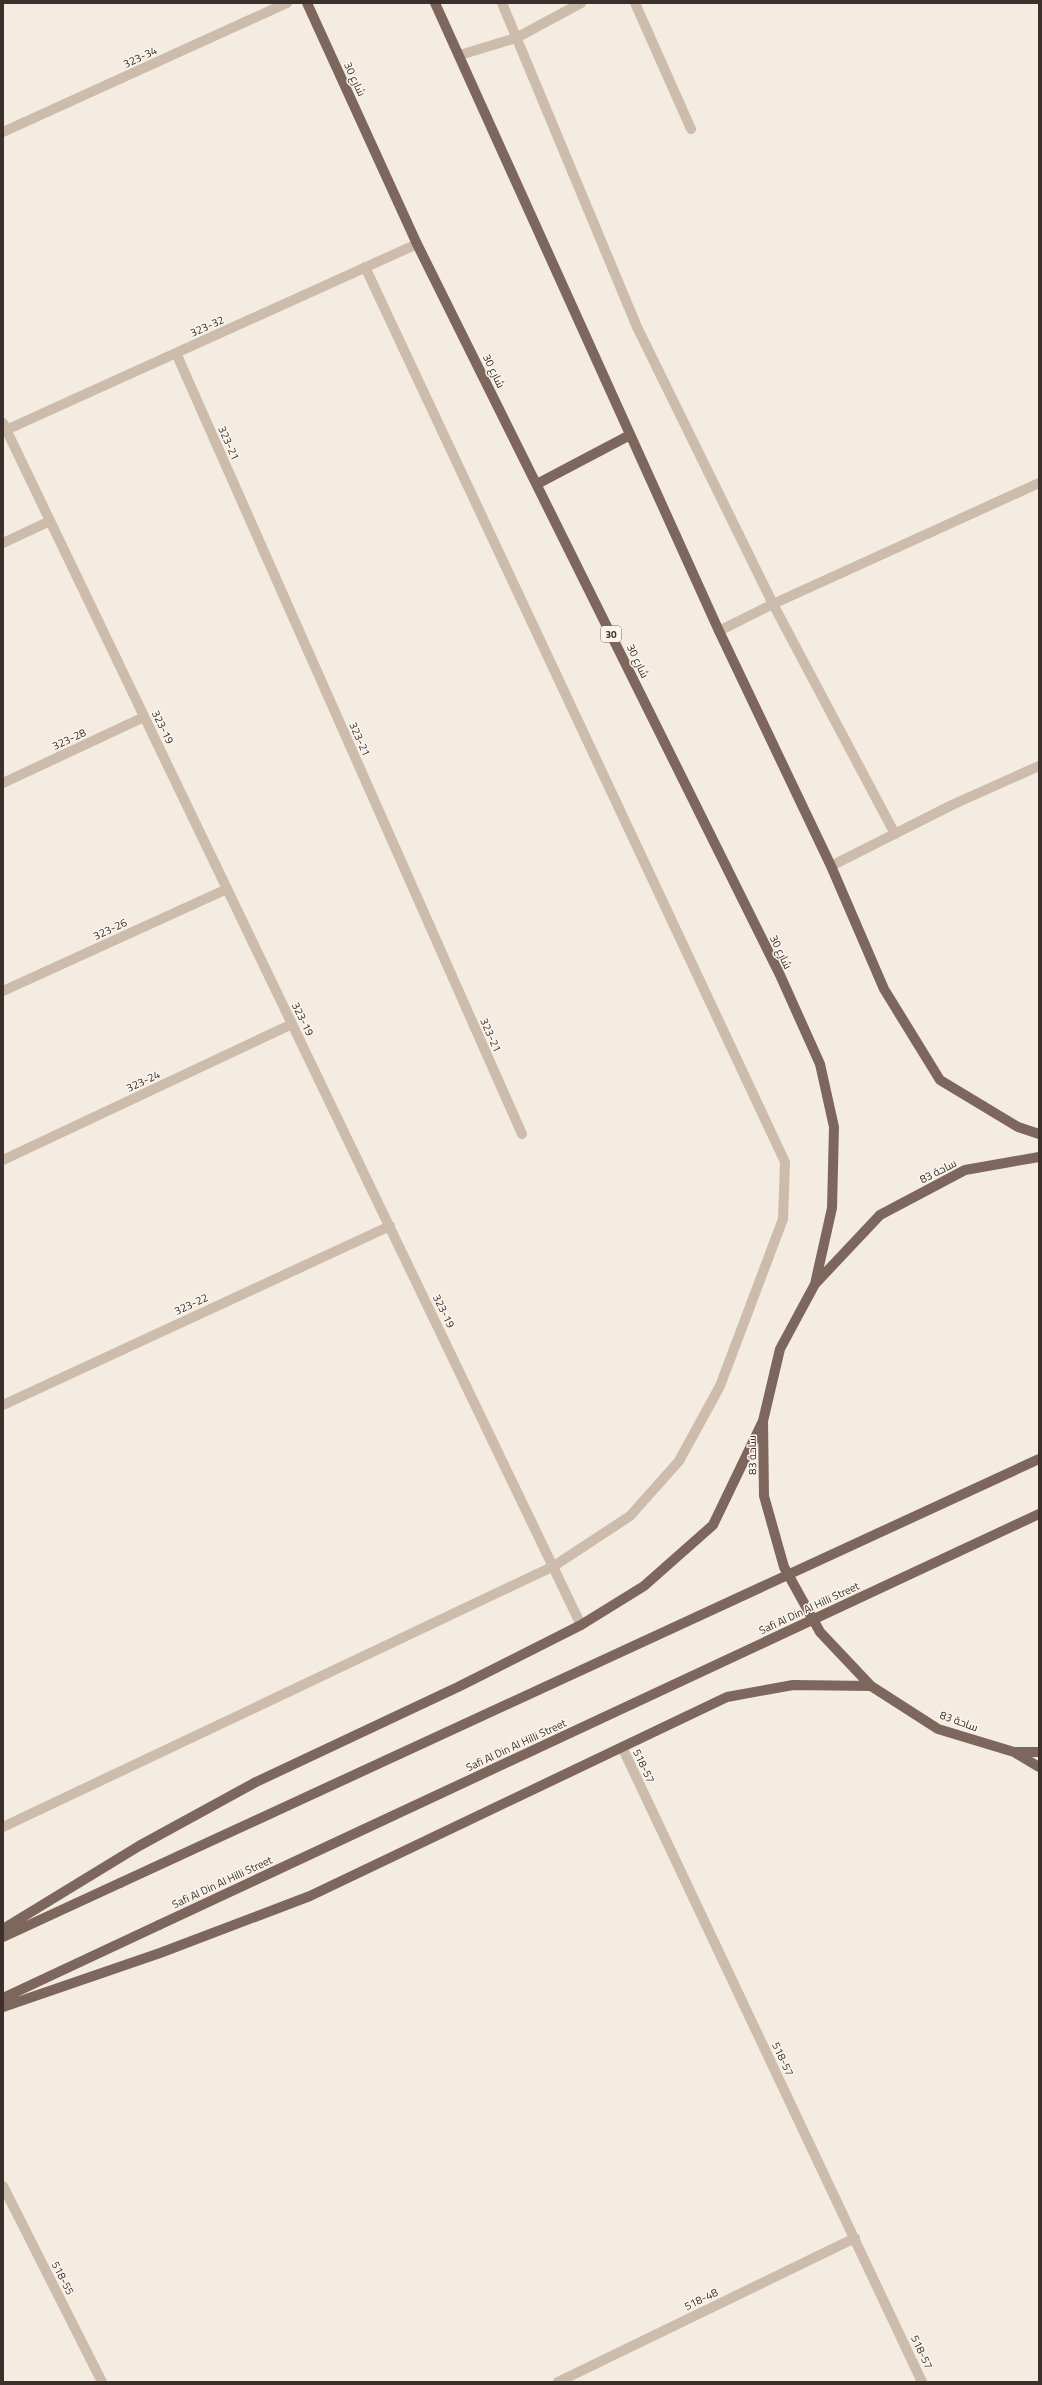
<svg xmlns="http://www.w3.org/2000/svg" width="1042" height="2385" viewBox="0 0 1042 2385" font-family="'Titillium Web',Cairo,sans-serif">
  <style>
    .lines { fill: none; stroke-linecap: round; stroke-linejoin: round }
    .minor { stroke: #cdbbac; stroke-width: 10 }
    .major { stroke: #7d675c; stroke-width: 10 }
    .major-bridge { stroke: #7d675c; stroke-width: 10 }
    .labels { text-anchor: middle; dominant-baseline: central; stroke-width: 3; stroke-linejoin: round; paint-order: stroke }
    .shield { fill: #fbf5ee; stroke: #756b66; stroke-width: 1 }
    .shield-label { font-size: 10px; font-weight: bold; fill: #3b302b }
    .street-label { font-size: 11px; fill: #3b302b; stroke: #fbf5ee }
  </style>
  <rect width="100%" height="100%" fill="#f4ebe1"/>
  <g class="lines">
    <path class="minor" d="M502,3l135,324 136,277 122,230
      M635,3l56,126
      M460,55l56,-17 65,-35
      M3,132l284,-129
      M176,353l346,781
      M3,423l578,1202
      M6,430l411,-186
      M3,543l47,-22
      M719,631l54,-27 266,-121
      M3,783l141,-66
      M831,866l123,-62 85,-38
      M3,991l224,-102
      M3,1160l289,-136
      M3,1405l387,-179
      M622,1747l300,635
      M3,1827l551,-261 76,-50 49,-55 41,-75 63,-167 2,-57 -420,-895
      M3,2186l99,196
      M558,2382l297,-144"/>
    <path class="major" d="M307,3l110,241 363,731 40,89 14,63 -2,81 -17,76
      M435,3l284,628 112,235 53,123 56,91 78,47 21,7
      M537,484l93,-49
      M1039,1157l-74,13 -85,45 -65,69 -35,65 -17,72 1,75 20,71 36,65 51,54 67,43 76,23h25
      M1014,1752l25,15
      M3,1929l136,-83 117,-64 202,-95 123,-62 63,-39 69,-61 50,-104
      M3,1937l117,-54
      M3,1998l156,-73
      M3,2007l157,-54 150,-57 417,-199 66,-12 78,1"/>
    <path class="major-bridge" d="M120,1883l919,-424
      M159,1925l880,-411"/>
  </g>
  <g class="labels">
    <rect class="shield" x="601" y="626" width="20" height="16" rx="3"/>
    <g class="shield-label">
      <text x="611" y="634">30</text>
    </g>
    <g class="street-label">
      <text transform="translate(140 57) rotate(-25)">323-34</text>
      <text transform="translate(355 79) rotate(65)">شارع 30</text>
      <text transform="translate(207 326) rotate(-24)">323-32</text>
      <text transform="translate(494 371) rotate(64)">شارع 30</text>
      <text transform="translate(229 443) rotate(66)">323-21</text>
      <text transform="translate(638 661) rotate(64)">شارع 30</text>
      <text transform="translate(163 727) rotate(64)">323-19</text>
      <text transform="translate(69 739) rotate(-25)">323-28</text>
      <text transform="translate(360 739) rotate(66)">323-21</text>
      <text transform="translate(110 929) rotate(-25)">323-26</text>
      <text transform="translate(781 952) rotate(64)">شارع 30</text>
      <text transform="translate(303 1019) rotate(64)">323-19</text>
      <text transform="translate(491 1035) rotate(66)">323-21</text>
      <text transform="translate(143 1081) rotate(-25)">323-24</text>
      <text transform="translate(938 1171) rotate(-27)">ساحة 83</text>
      <text transform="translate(191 1304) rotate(-25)">323-22</text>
      <text transform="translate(444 1311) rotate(64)">323-19</text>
      <text transform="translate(752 1455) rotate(-91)">ساحة 83</text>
      <text transform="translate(809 1608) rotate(-25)">Safi Al Din Al Hilli Street</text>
      <text transform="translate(959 1721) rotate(20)">ساحة 83</text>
      <text transform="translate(516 1745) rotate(-25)">Safi Al Din Al Hilli Street</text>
      <text transform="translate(644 1766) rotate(65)">518-57</text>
      <text transform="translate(222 1882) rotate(-25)">Safi Al Din Al Hilli Street</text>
      <text transform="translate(783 2059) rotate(65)">518-57</text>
      <text transform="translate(63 2278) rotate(63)">518-55</text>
      <text transform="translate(701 2299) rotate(-26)">518-48</text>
      <text transform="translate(922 2352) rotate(65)">518-57</text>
    </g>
  </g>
  <rect width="1042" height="2385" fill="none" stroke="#3b302b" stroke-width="8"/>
</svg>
